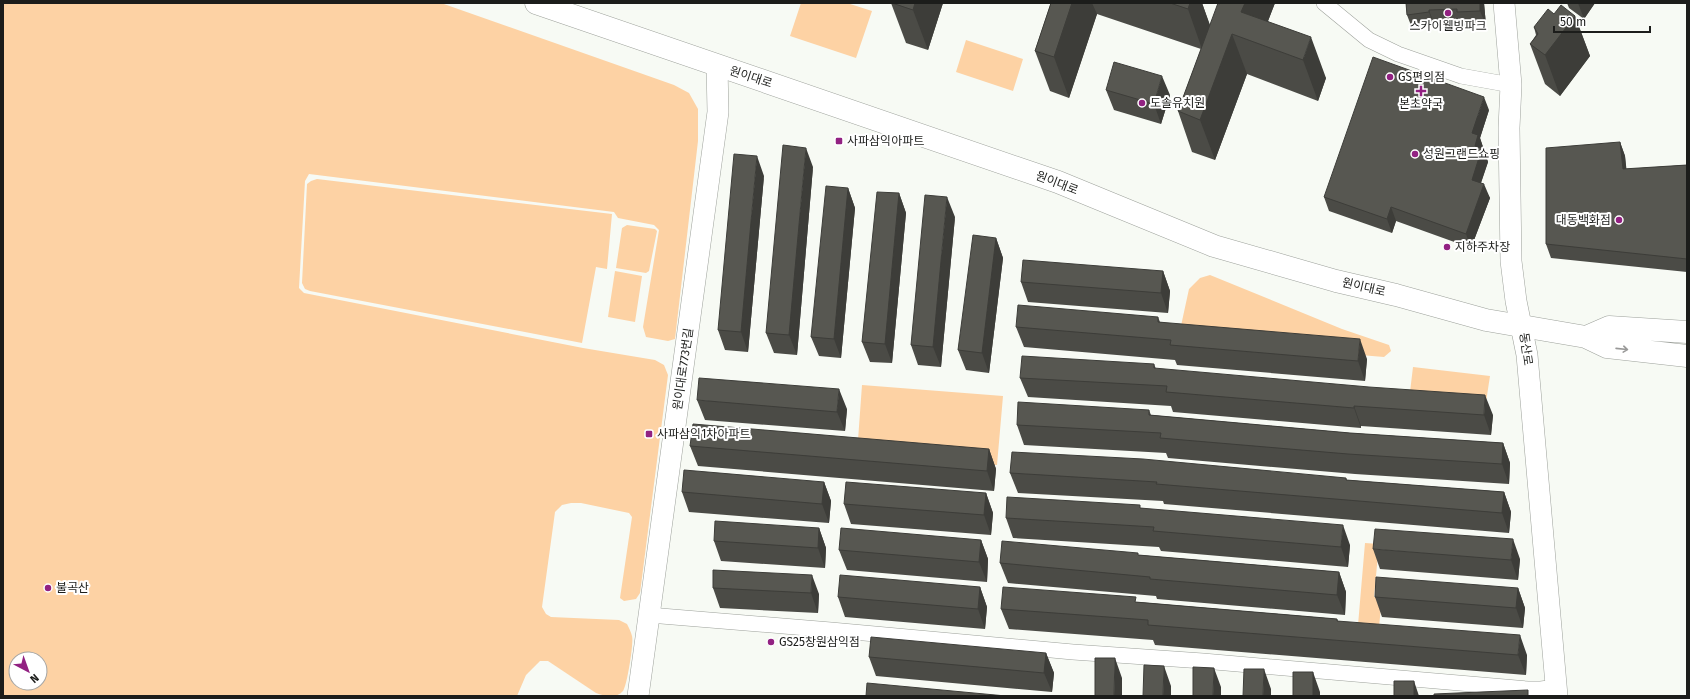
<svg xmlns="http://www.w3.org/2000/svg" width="1690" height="699" viewBox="0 0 1690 699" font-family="'Fira Sans','Noto Sans KR',sans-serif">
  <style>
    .green { fill: #fdd2a4; fill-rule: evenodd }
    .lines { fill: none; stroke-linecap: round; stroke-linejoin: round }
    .street-casing { stroke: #9da19b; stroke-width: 16 }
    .secondary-casing { stroke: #9da19b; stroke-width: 22 }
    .primary-casing { stroke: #9da19b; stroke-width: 23 }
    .street { stroke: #fff; stroke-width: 15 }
    .secondary { stroke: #fff; stroke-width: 21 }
    .primary { stroke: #fff; stroke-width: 22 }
    .wall { fill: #4b4b46 }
    .shaded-wall { fill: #3d3d39 }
    .building { fill: #575751; stroke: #3d3d39 }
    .oneway { stroke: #999998 }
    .poi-dot { fill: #922182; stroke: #fff; stroke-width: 1.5 }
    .labels { text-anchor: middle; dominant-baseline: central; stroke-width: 4; stroke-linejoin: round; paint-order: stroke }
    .poi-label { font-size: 12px; fill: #1c1d1b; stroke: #fff; text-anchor: start }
    .street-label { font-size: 12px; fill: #1c1d1b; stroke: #fff }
  </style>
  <rect width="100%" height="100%" fill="#f7faf4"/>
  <path class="green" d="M3,3h438l233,82 15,8 9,16v32l-23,198 -7,2 -22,-4 -3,-10 16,-97 -5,-5 -36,-7 -4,-6 -305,-38 -4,7 -6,107 5,5 279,55 72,12 9,5 4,10 -28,218 -4,6 -12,2 -4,-3 12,-81 -3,-4 -48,-10h-10l-9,2 -7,7 -13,95 4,7 5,3 68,3 8,4c2,4 4,8 5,12 2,6 -5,50 -9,55 -7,8 -18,5 -27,2l-48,-32h-8l-14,14 -9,21h-514zM16,659h24v24h-24z
    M801,3h46l25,8 -16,47 -66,-22z
    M966,40l57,19 -10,32 -57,-19z
    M317,179l295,35 -5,55 -11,-2 -14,76 -272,-52 -5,-2 -3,-6 5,-99 4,-3z
    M627,225l28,4 2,2 -8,40 -3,2 -30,-5 6,-40z
    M615,271l27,5 -7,46 -27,-5z
    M1210,275l132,54 47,16 2,6 -7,6 -202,-17 -3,-5 10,-46 11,-11z
    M1413,367l77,9 -4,26 -76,-10z
    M862,385l141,11 -6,69 -140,-11z
    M1365,543l14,1 -5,53h8l-3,30 -21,-2z"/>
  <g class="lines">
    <defs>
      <path id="street" d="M1324,3l45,37 29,14 63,22 50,9
        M649,615l182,15 242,22 130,9 325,28h13l15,-2"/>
      <path id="secondary" d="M1504,3l7,82 -2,43 2,133 5,40 11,54 30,341
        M638,696l80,-584 -1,-46"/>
      <path id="primary" d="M536,3l522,179 156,64 122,35 60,14 90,25 100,17 21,10 80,9
        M1586,337l23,-10 78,5"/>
    </defs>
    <use href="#street" class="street-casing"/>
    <use href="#secondary" class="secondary-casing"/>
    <use href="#primary" class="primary-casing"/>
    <use href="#street" class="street"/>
    <use href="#secondary" class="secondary"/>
    <use href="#primary" class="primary"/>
  </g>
  <path class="wall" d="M891,3h52l-15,47 -22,-7z
    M1051,3h151l8,22 10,-21 55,-1 -7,18 58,57 -8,23 -71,-27 -32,86 -23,-8 -14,-41 23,-62 -104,-35 -28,84 -19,-7 -15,-40z
    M1406,3h78l2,22 -24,1 -1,-3 -27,1v2l-22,2 -5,-13z
    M1567,3h28l-11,16 -15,-11z
    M1554,14l21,2 15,40 -30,40 -15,-12 -15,-40 6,-9 -2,-8z
    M1106,90l64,5 -9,29 -47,-14z
    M1489,110l-9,28 8,24 -7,21 9,15 -19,50 -75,-27 -4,12 -63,-22 -5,-14z
    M1620,142l5,14 1,13 61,-4v107l-136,-14 -5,-14z
    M813,167l-16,188 -23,-2 -8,-20z
    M764,176l-16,176 -23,-2 -7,-20z
    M848,188l7,20 -14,150 -22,-2 -8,-19z
    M899,193l7,20 -14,150 -22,-1 -8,-20z
    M955,217l-14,150 -23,-2 -7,-20z
    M996,238l7,20 -14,115 -23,-3 -8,-20z
    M1163,271l7,20 -2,22 -140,-11 -7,-20z
    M1158,317l2,5 207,37 -2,22 -188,-16 -2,-5 -151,-13 -8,-20z
    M1154,364l2,5 337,46 -2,20 -130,-9v2l-188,-16 -2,-6 -143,-9 -8,-19z
    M697,400l150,9 -2,22 -140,-11z
    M1149,410l2,5 199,18 153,10 7,20 -1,21 -154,-10 -187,-16 -2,-5 -142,-8 -7,-20z
    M690,446l299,3 7,20 -2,22 -296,-25z
    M1010,473l336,5 1,2 157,12 7,20 -2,21 -345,-29 -1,-3 -145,-8z
    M824,482l7,19 -2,22 -140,-11 -7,-20z
    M986,493l7,20 -2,22 -140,-11 -7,-20z
    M1141,508l209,37 -2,22 -187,-16 -2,-4 -146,-9 -7,-20z
    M819,528l7,20 -1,20 -104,-7 -7,-20z
    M981,540l7,19 -1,23 -140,-12 -8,-20z
    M1373,549l147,10 -2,21 -138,-11z
    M1139,555l200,17 7,20 -1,23 -188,-16 -1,-3 -148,-13 -8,-20z
    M713,570l106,24 -1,19 -98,-5 -7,-20z
    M980,587l7,20 -2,22 -140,-12 -7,-20z
    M1518,588l7,20 -2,20 -141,-11 -7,-20z
    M1138,602l199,17 1,2 189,34 -1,20 -371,-30 -2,-5 -144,-11 -8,-20z
    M1046,653l8,20 -2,19 -176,-16 -7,-19z"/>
  <path class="shaded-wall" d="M915,3h28l-15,47 -15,-40z
    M1072,3h20l5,11 -28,84 -15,-41z
    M1190,3h12l8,23 -8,23 -14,-40z
    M1245,3h30l-16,41 -18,-32z
    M1480,3h4l2,22 -6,-14z
    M1578,3h17l-11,16z
    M1429,10l5,14v2l-5,-14z
    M1575,16l15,40 -30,40 -15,-41z
    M1232,34l15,40 -32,86 -15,-40z
    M1311,37l15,41 -8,23 -15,-41z
    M1162,76l8,19 -9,29 -7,-20z
    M1484,97l5,13 -9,28 8,24 -11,32 -5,-14 3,-34 -3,-13z
    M1620,142l5,14 3,27 -5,-14z
    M806,148l7,19 -16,188 -8,-20z
    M757,156l7,20 -16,176 -7,-20z
    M1484,184l6,14 -19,50 -5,-14z
    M848,188l7,20 -14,150 -7,-19z
    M899,193l7,20 -14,150 -7,-19z
    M947,197l8,20 -14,150 -8,-20z
    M1391,207l5,14 -4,12 -5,-14z
    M996,238l7,20 -14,115 -7,-20z
    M1163,271l7,20 -2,22 -7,-20z
    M1360,339l7,20 -2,22 -7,-20z
    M839,389l8,20 -2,22 -8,-19z
    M1485,395l8,20 -2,20 -7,-20z
    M1354,406l7,20v2l-7,-20z
    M1503,443l7,20 -1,21 -7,-20z
    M989,449l7,20 -2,22 -7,-20z
    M824,482l7,19 -2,22 -7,-19z
    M1504,492l7,20 -2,21 -7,-20z
    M986,493l7,20 -2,22 -7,-20z
    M1343,525l7,20 -2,22 -7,-20z
    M819,528l7,20 -1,20 -7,-20z
    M1513,539l7,20 -2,21 -7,-20z
    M981,540l7,19 -1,23 -8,-20z
    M1339,572l7,20 -1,23 -8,-20z
    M812,575l7,19 -1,19 -7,-20z
    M980,587l7,20 -2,22 -7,-20z
    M1518,588l7,20 -2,20 -7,-20z
    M1520,635l7,20 -1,20 -8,-20z
    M1046,653l8,20 -2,19 -8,-19z
    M1115,658l7,20v18h-8z
    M1164,666l7,20v10h-8z
    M1214,668l7,19v9h-8z
    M1264,669l7,20v7h-8z
    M1313,672l7,20v4h-7z
    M1414,681l5,15h-5z"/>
  <path class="building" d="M892,3h23l-2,7z
    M1051,3h21l-18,54 -19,-6z
    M1170,3h20l-2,6z
    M1218,3l2,1v-1h25l-4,9 70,25 -8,23 -71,-26 -32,86 -22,-9z
    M1406,3h74v8l-23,1v-3l-28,1v2l-22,3z
    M1561,5l14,11 -30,39 -15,-11 8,-10 -4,-7 14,-18 6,5z
    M1373,57l111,40 -12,36 6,2 -3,11 7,2 -10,32 12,4 -18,50 -75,-27 -4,12 -63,-22z
    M1114,62l48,14 -8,28 -48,-14z
    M1620,142l3,27 64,-4v94l-141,-15v-96z
    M783,145l23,3 -17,187 -23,-2z
    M734,154l23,2 -16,176 -23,-2z
    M826,186l22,2 -14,151 -23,-2z
    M877,192l22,1 -14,151 -23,-2z
    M925,195l22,2 -14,150 -22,-2z
    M973,235l23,3 -14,115 -24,-3z
    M1023,260l140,11 -2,22 -140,-11z
    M1018,305l140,12v5l202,17 -2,22 -188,-16 1,-5 -155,-13z
    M1022,356l132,8v4l215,19 116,8 -1,20 -130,-9v2l-188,-16 1,-6 -147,-8z
    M699,378l140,11 -2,23 -140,-12z
    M1018,402l131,8v5l201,18 153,10 -1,21 -154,-10 -188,-16 1,-5 -144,-8z
    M693,424l296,25 -2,22 -297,-25z
    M1012,452l131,7 203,19v2l158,12 -2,21 -346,-29 1,-2 -147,-9z
    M684,470l140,12 -2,22 -140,-12z
    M846,482l140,11 -2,22 -140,-11z
    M1007,497l133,8v3l203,17 -2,22 -188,-16 1,-4 -148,-9z
    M715,521l104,7 -1,20 -104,-7z
    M841,528l140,12 -2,22 -140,-12z
    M1375,529l138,10 -2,21 -138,-11z
    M1002,541l136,12v2l201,17 -2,23 -187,-16v-2l-150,-14z
    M713,570l99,5 -1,18 -98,-5z
    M840,575l140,12 -2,22 -140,-12z
    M1376,577l142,11 -2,20 -141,-11z
    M1003,587l133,10 -1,5 202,17v2l183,14 -2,20 -370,-30v-5l-147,-11z
    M871,637l175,16 -2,20 -175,-16z
    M1095,658h20l-1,38h-19z
    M1144,665l20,1 -1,30h-20z
    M1193,667l21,1 -1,28h-20z
    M1244,669h20l-1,27h-20z
    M1293,672h20v24h-20z
    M1394,681h20v15h-20z
    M867,683l139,13h-140z
    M1528,690v6h-94v-2z"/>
  <defs><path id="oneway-shaft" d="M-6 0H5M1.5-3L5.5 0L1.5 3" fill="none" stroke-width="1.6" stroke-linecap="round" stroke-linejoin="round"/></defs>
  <use class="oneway" href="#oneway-shaft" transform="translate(1622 349) rotate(6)"/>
  <g class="poi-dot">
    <circle cx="1448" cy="13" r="4"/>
    <circle cx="1390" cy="77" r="4"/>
    <path d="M1419 85h4v4h4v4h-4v4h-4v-4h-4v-4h4z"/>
    <circle cx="1142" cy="103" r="4"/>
    <rect x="835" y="137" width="8" height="8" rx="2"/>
    <circle cx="1415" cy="154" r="4"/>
    <circle cx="1619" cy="220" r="4"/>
    <circle cx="1447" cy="247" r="4"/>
    <rect x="645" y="430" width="8" height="8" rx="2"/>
    <circle cx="48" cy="588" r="4"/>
    <circle cx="771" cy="642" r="4"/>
  </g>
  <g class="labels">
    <g class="poi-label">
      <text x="1448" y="26" text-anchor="middle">스카이웰빙파크</text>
      <text x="1398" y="77">GS편의점</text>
      <text x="1150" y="103">도솔유치원</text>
      <text x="1421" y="104" text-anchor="middle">본초약국</text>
      <text x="847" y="141">사파삼익아파트</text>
      <text x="1423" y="154">성원그랜드쇼핑</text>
      <text x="1611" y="220" text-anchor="end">대동백화점</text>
      <text x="1455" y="247">지하주차장</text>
      <text x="657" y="434">사파삼익1차아파트</text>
      <text x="56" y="588">불곡산</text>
      <text x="779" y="642">GS25창원삼익점</text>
    </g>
    <g class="street-label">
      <text transform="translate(751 77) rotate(18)">원이대로</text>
      <text transform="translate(1057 183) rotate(21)">원이대로</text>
      <text transform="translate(1364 287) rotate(13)">원이대로</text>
      <text transform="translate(1526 349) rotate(82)">동산로</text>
      <text transform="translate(683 369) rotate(-82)">원이대로773번길</text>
    </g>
  </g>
  <rect width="1690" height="699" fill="none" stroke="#1c1d1b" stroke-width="8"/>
  <g transform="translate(28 671) rotate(139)"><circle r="19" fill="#ffffff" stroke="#a4a5a4"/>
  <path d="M0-3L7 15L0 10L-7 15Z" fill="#922182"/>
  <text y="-6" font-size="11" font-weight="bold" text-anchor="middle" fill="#1c1d1b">N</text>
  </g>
  <path d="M1554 26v6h96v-6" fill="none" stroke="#1c1d1b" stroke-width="2"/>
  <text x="1560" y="26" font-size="12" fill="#1c1d1b" stroke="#ffffff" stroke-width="3" paint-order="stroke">50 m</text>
</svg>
